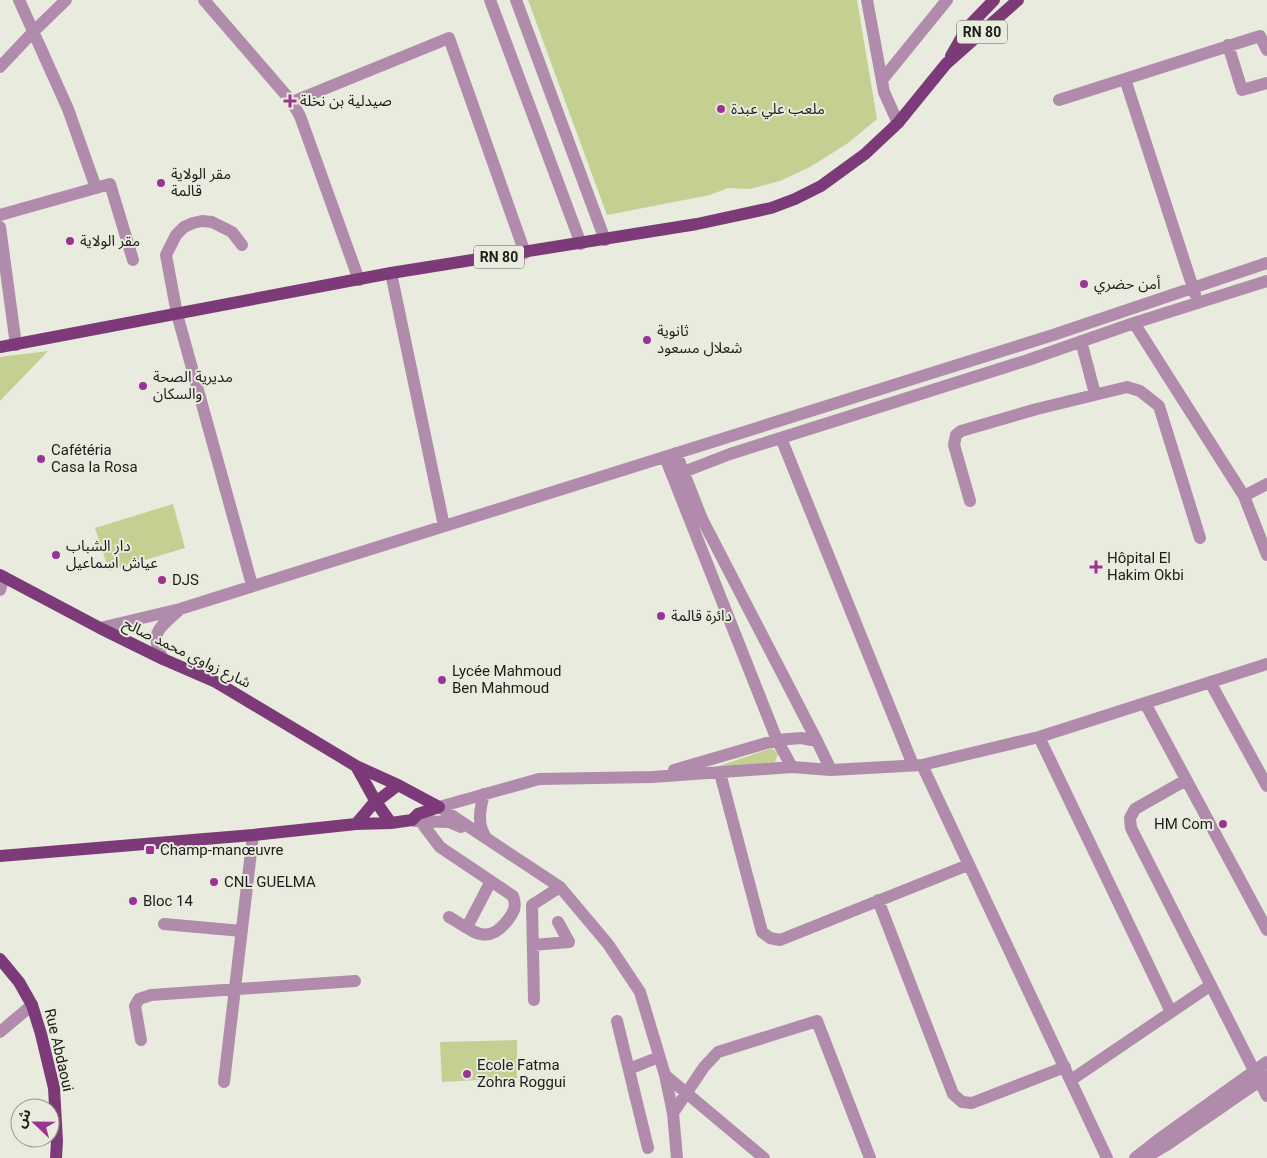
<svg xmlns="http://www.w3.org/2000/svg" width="1267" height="1158" viewBox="0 0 1267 1158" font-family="Roboto,'Noto Sans Arabic',sans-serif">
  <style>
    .green { fill: #c4d091 }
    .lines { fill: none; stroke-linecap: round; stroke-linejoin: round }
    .minor { stroke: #b18bac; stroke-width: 12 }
    .major { stroke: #7d3a78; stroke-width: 12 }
    .poi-dot { fill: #9b3395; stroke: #e8ebdd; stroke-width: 2 }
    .labels { text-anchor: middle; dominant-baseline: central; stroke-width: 4; stroke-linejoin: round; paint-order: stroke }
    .shield { fill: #e8ebdd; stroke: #5a5c54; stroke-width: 1 }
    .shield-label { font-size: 14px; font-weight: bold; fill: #1d1e19 }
    .poi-label { font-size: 15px; fill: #1d1e19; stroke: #e8ebdd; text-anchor: start }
    .street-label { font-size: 15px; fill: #1d1e19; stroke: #e8ebdd }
  </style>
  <rect width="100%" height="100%" fill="#e8ebdd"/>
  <path class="green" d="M528,0h329l20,119 -29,24 -38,24 -30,14 -30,8 -22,-1 -18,7 -103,20z
    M48,351l-48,50v-44z
    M173,504l12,44 -76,23 -14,-43z
    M772,748l6,6 -3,8 -65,7z
    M517,1040v38l-75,4 -2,-40z"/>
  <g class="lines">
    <path class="minor" d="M19,0l49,109 28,79
      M204,0l88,102 8,14 59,164
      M490,0l91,244
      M516,0l89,240
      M867,0l17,92 14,31
      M1228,45l14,45 25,-7
      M0,67l33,-35 33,-32
      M1125,79l70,215
      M882,80l65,-80
      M1059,100l201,-64 7,14
      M292,102l157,-64 76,215
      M0,215l110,-31 23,76
      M0,227l16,118
      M242,245l-10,-13 -20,-10 -10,-1 -9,2 -9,4 -8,8 -10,20 11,59 75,271
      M391,273l53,253
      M1134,323l110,173 23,59
      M1081,341l14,53
      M781,438l132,327
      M676,453l26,66 115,222 14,29
      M665,457l112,283 15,27
      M673,476l57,-22 298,-94 106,-37 133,-42
      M1244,496l23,-12
      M970,501l-16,-56 2,-10 5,-4 76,-22 90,-22 13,4 19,15 41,132
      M0,590l4,-13
      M100,628l80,-19 873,-274 214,-72
      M163,659c-14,-26 -5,-30 15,-48
      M1210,682l57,104
      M1145,703l122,227
      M1039,737l132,275
      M922,765l185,393
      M674,770l103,-30 24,-2 16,3
      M720,773l42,159 8,6 10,2 188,-75
      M1186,780l-51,29 -5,9 1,10 136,268
      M484,794c-4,15 -7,29 1,42
      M439,807l100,-28 113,-2 140,-10 39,3 91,-5 117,-28 228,-73
      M439,807l121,80 48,57 32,48 25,83 8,38 4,45
      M415,821l34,1 12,5
      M421,822l19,25 73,49c4,11 1,16 -6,25 -20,26 -35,9 -58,-4
      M878,900l75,194 9,8 10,1 93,-36
      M164,924l78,7
      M467,927l24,-46
      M533,945l36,-3 -11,-20
      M534,1000l-2,-95 28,-18
      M617,1021l31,127
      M0,1032l32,-27
      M141,1040l-6,-34 4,-7 12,-4 204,-14
      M629,1069l30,-12
      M665,1075l99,83
      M1071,1080l140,-95
      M224,1082l29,-247
      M673,1113l31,-46 14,-15 99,-31 53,137
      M1148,1156l20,-12 99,-68
      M1135,1158l23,-18 109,-78"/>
    <path class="major" d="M951,56l16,-28 27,-28
      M0,347l391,-74 306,-49 74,-16 24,-9 26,-13 44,-32 33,-31 48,-59 72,-64
      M0,575l100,53 63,31 53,23 140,84 42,19 41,22
      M356,766l20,36 15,21
      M356,824l16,-19 26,-20
      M0,856l253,-21 103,-11 35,-1 21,-3 6,-6 21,-7
      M0,959l19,23 13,23 9,29 13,54 3,53 -1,17"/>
  </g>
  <g class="poi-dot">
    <path d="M287.5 93.5h5v5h5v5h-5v5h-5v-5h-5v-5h5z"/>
    <circle cx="721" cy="109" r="5"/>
    <circle cx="161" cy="183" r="5"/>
    <circle cx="70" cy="241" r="5"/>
    <circle cx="1084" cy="284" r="5"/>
    <circle cx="647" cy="340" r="5"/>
    <circle cx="143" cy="386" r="5"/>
    <circle cx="41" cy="459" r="5"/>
    <circle cx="56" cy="555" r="5"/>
    <path d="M1093.5 559.5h5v5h5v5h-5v5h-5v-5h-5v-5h5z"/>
    <circle cx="162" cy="580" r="5"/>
    <circle cx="661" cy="616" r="5"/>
    <circle cx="442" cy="680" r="5"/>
    <circle cx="1223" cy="824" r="5"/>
    <rect x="145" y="845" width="10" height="10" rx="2.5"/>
    <circle cx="214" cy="882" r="5"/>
    <circle cx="133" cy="901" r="5"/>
    <circle cx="467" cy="1074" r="5"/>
  </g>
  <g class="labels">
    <g class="shield">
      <rect x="957" y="20.5" width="50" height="23" rx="4"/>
      <rect x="474" y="245.5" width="50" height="23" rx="4"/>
    </g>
    <g class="shield-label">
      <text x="982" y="32">RN 80</text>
      <text x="499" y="257">RN 80</text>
    </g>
    <g class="poi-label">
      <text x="300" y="101">صيدلية بن نخلة</text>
      <text x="731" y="109">ملعب علي عبدة</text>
      <text x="171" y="174">مقر الولاية<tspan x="171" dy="17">قالمة</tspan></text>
      <text x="80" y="241">مقر الولاية</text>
      <text x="1094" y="284">أمن حضري</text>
      <text x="657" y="331">ثانوية<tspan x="657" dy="17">شعلال مسعود</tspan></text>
      <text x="153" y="377">مديرية الصحة<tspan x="153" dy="17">والسكان</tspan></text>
      <text x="51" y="450">Cafétéria<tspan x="51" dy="17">Casa la Rosa</tspan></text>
      <text x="66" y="546">دار الشباب<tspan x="66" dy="17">عياش اسماعيل</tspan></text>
      <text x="1107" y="558">Hôpital El<tspan x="1107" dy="17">Hakim Okbi</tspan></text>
      <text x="172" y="580">DJS</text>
      <text x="671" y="616">دائرة قالمة</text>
      <text x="452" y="671">Lycée Mahmoud<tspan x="452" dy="17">Ben Mahmoud</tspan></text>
      <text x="1213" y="824" text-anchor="end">HM Com</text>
      <text x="160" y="850">Champ-manœuvre</text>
      <text x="224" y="882">CNL GUELMA</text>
      <text x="143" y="901">Bloc 14</text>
      <text x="477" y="1065">Ecole Fatma<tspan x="477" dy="17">Zohra Roggui</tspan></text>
    </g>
    <g class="street-label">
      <text transform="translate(187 653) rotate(26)">شارع زواوي محمد صالح</text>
      <text transform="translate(59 1050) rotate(77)">Rue Abdaoui</text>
    </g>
  </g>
  <g transform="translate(35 1123) rotate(292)"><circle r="24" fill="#e8ebdd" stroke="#97998f"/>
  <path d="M0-4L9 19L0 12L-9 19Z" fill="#9b3395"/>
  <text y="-8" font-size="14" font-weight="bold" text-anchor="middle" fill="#1d1e19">ش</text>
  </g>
</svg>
